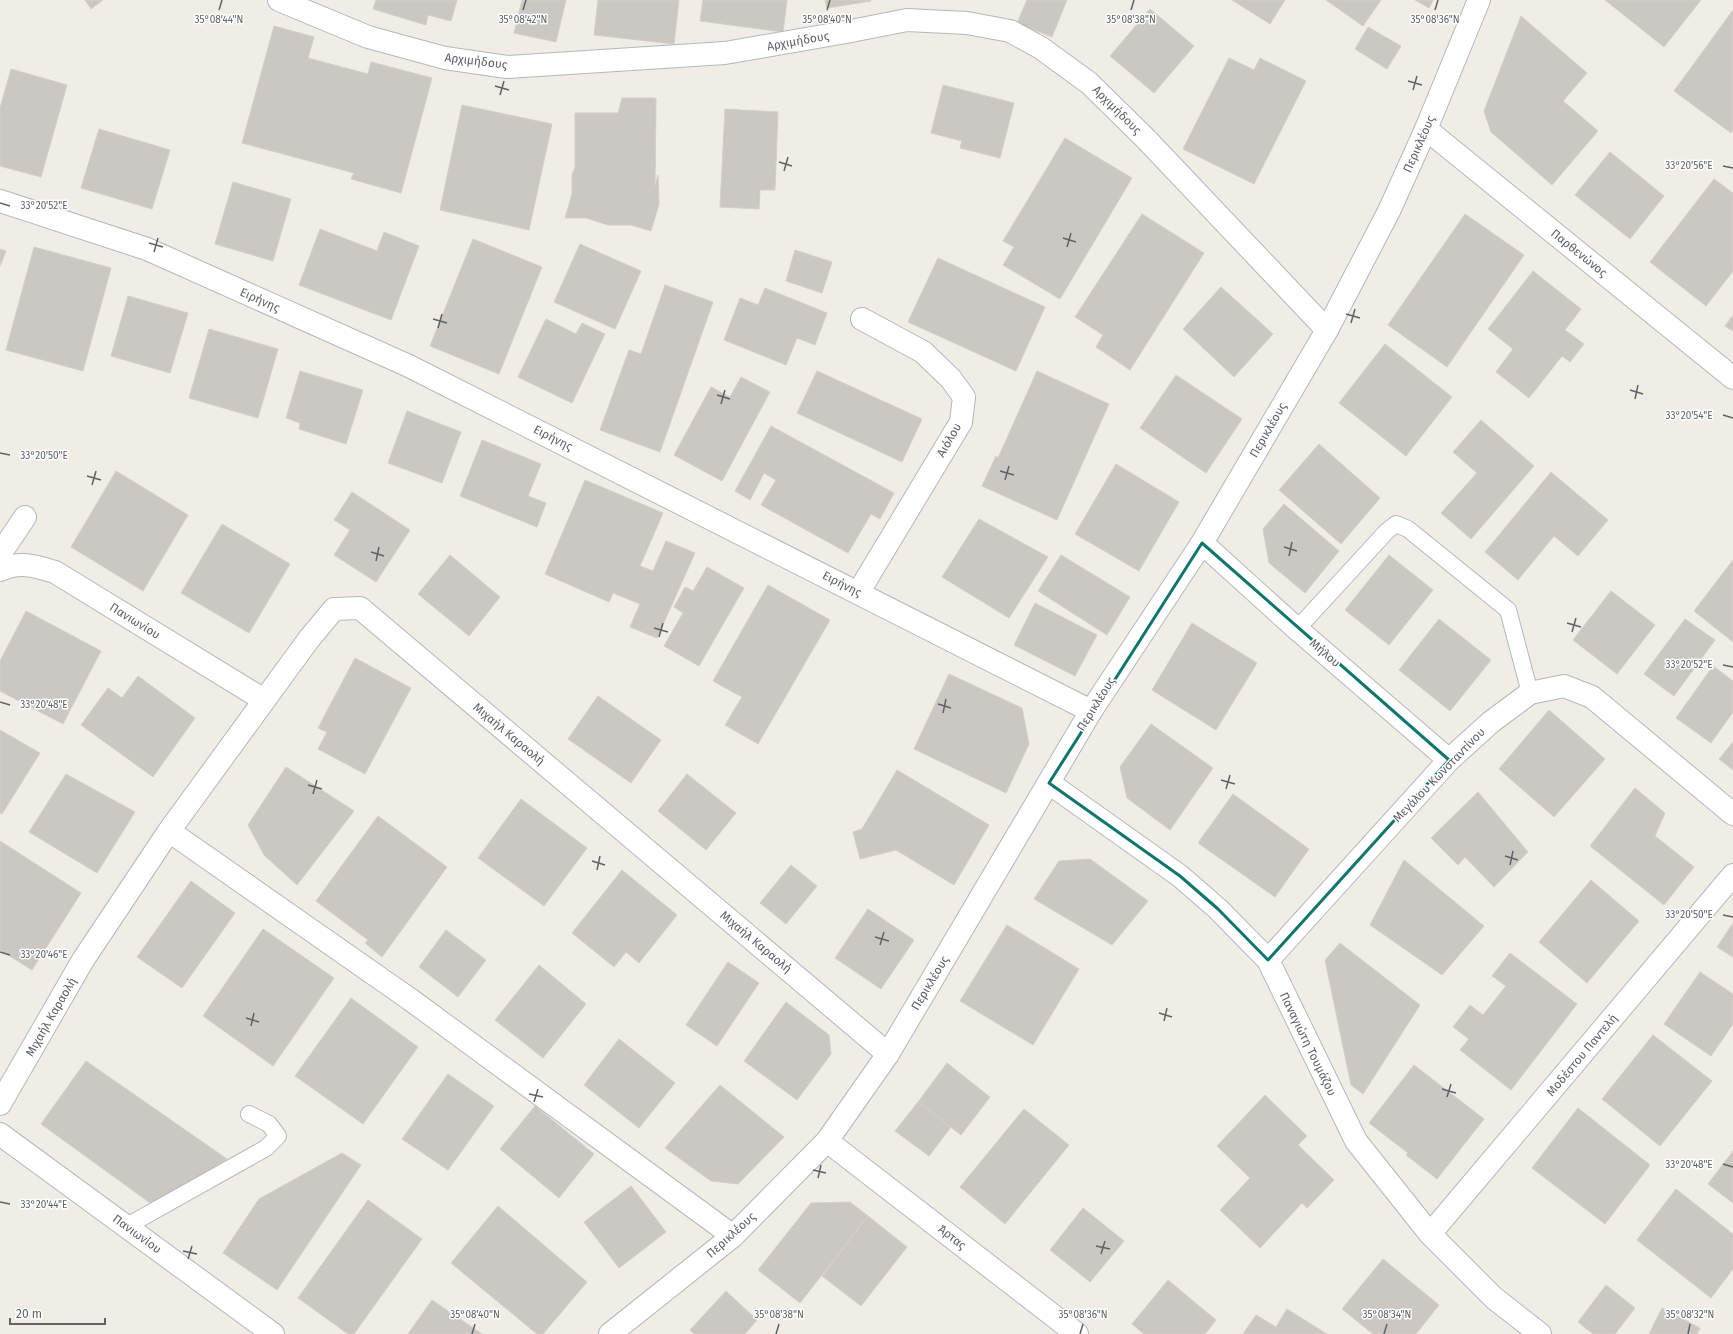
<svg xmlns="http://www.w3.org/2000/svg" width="1733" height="1334" viewBox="0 0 1733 1334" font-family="'Fira Sans',sans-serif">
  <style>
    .building { fill: #cbc8c3; stroke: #d5cfc5 }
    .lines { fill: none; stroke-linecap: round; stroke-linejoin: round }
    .service-casing { stroke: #b4b8bb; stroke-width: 18 }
    .minor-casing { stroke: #b4b8bb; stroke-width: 24 }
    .secondary-casing { stroke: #b3b7bb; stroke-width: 24 }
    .service { stroke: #fff; stroke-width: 16 }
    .minor { stroke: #fff; stroke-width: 22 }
    .secondary { stroke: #fff; stroke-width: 22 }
    .marked { fill: none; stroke: #0f766e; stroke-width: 3; stroke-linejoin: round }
    .ticks { fill: none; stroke: #5e6367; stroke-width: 1.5 }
    .labels { text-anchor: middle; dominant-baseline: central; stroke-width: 3; stroke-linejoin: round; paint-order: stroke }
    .street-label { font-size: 12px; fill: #5e6367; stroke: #fff }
    .ticks-label { font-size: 10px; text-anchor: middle; fill: #5e6367; stroke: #fff; stroke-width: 3; stroke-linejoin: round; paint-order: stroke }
  </style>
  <rect width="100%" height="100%" fill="#f0ede7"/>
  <path class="building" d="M85,0h18l-12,9z
    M376,0h81l-6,21 -23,-6 -2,10 -53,-16z
    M522,0h44l-10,42 -42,-9z
    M598,0h81l-5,44 -80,-9z
    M703,0h84l-4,32 -83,-11z
    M825,0h46v1l-44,7z
    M1027,0h40l-15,37 -35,-14z
    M1232,0h53l-15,24z
    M1326,0h55l-18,26z
    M1415,0h18l-4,8z
    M1605,0h96l-37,47z
    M1150,9l44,37 -40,47 -44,-37z
    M1733,10v120l-2,3 -57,-42z
    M1521,16l66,57 -24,28 35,30 -46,54 -61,-53 -7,-21z
    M274,26l40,11 -6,21 60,16 3,-12 61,16 -31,115 -50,-14 3,-6 -112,-30z
    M1368,27l33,19 -14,23 -32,-20z
    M1229,58l25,12 6,-12 46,23 -52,103 -71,-35z
    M11,69l56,16 -26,92 -41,-11v-58z
    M943,85l71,18 -14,55 -40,-10 2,-7 -31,-8z
    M622,98h34l-1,88 3,-11 1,29 -8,27 -20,-6h-23l-22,-7h-21l7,-24v-19l3,-8v-54h43z
    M462,105l90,19 -23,106 -89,-20z
    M725,109l53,3 -3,78h-15l-1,19 -39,-2z
    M99,129l71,21 -18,59 -71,-21z
    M1065,138l67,40 -72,121 -57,-34 11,-18 -11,-6z
    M1610,152l54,44 -34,43 -55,-44z
    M1714,179l19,14v78l-27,35 -56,-44z
    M233,182l58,17 -18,62 -58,-17z
    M1142,214l62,39 -74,117 -34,-23 7,-12 -28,-18z
    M1465,214l59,41 -77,112 -59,-42z
    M320,229l57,22 7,-19 35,14 -28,74 -92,-35z
    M473,239l69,28 -43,107 -69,-28z
    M580,244l61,27 -26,58 -61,-27z
    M34,247l77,21 -28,103 -77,-21z
    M0,249l6,2 -6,15z
    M795,250l37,12 -10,31 -36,-12z
    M938,258l107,49 -29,64 -108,-49z
    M1533,271l48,38 -16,21 19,14 -14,18 -8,-6 -33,42 -33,-26 17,-23 -25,-20z
    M665,285l48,17 -53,150 -60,-22 29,-80 12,4z
    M1221,287l52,47 -39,43 -51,-48z
    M765,288l62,25 -12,32 -18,-7 -11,27 -62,-25 16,-42 18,7z
    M128,296l60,17 -18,60 -59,-17z
    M1733,315v16l-8,-5z
    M546,319l30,15 6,-11 23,11 -33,69 -54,-26z
    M209,329l69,20 -20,69 -69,-20z
    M1385,344l67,53 -46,59 -67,-53z
    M300,371l63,19 -17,54 -47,-15 1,-6 -14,-5z
    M817,371l105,48 -20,43 -105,-49z
    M1037,371l72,33 -52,116 -75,-34 14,-30 2,2z
    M1176,375l66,44 -36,54 -66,-45z
    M741,377l29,15 -48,89 -48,-26 37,-68 19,10z
    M407,411l54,21 -19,51 -54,-20z
    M1481,420l53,46 -63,73 -30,-26 36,-40 -24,-21z
    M771,426l123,67 -14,26 -9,-5 -23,39 -87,-48 15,-25 -12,-7 -14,27 -15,-9z
    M482,440l59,24 -13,32 18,7 -9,24 -77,-31z
    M1319,444l61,54 -39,46 -62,-54z
    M1116,464l63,38 -40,69 -64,-37z
    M116,471l72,44 -45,76 -72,-44z
    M1551,472l57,48 -30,36 -24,-20 -36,44 -33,-28z
    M585,480l78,33 -23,53 13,5 13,-30 29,12 -38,85 -27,-11 10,-23 -27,-11 -4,9 -64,-28z
    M352,492l58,38 -34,52 -42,-27 16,-25 -16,-10z
    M1284,504l55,47 -34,42 -36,-30 -6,-34z
    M979,519l69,38 -39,61 -67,-41z
    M222,524l68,40 -41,69 -68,-40z
    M450,555l50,42 -31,39 -51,-42z
    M1061,555l69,42 -23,38 -69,-44z
    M1389,555l44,35 -44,55 -44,-35z
    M1733,560v82l-39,-31z
    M707,567l37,21 -45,78 -35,-20 19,-33 -9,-6 11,-20 8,4z
    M768,585l62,35 -72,124 -33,-19 17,-28 -29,-16z
    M1611,591l44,34 -38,49 -44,-34z
    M1035,603l62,32 -22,41 -61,-31z
    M26,611l75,40 -38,73 -63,-33v-30z
    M1439,619l52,41 -41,51 -51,-41z
    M1685,619l30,21 -41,56 -30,-22z
    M1192,623l65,40 -41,67 -64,-40z
    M355,658l56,30 -46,86 -47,-25 9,-17 -9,-4z
    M1713,666l20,15v31l-22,31 -35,-25z
    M949,674l73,34 7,36 -23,49 -92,-44z
    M138,676l57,42 -42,59 -72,-52 27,-37 14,10z
    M598,696l63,44 -30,43 -63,-44z
    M1549,710l56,49 -51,58 -55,-48z
    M1151,724l62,44 -43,62 -43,-32 -7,-31z
    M0,730l40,23 -38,61 -2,-1z
    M1733,742v28l-14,-11z
    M286,767l68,44 -57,74 -33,-30 -16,-30z
    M897,770l92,55 -35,60 -58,-35 -36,9 -7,-27 9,-3z
    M66,774l69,38 -38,61 -68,-41z
    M687,774l49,39 -30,37 -48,-39z
    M1635,788l30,25 -10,23 39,31 -30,38 -74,-59z
    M1478,792l50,60 -34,35 -29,-30 -7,8 -27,-27z
    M1233,794l76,55 -34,48 -77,-54z
    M521,799l66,49 -43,58 -66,-48z
    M378,816l69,51 -65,90 -17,-14 3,-3 -52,-39z
    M0,841l81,52 -49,77 -32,-20z
    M1090,859l58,42 -36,44 -78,-46 25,-38z
    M1404,860l80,66 -42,49 -72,-50z
    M791,865l26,21 -31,38 -26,-21z
    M622,870l55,45 -38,48 -13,-11 -12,15 -42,-34z
    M1591,880l48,41 -52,62 -48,-41z
    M191,881l44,32 -53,75 -45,-31z
    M868,909l46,31 -33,49 -46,-31z
    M1733,923v34l-16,-10z
    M1007,925l72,44 -46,76 -73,-44z
    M263,929l71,49 -61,88 -70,-50z
    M446,930l40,30 -28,37 -39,-30z
    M1340,943l80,62 -57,89 -12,-9 -26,-125z
    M1510,953l67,51 -66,86 -51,-40 9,-11 -16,-12 17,-22 13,10 23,-29 -14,-10z
    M728,962l31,21 -42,63 -31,-21z
    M539,965l47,39 -43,54 -48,-38z
    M1700,972l33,22v30l-22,32 -47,-32z
    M351,998l67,49 -55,77 -68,-48z
    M786,1002l43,33 2,19 -34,46 -53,-39z
    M1653,1035l59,46 -52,65 -58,-47z
    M619,1039l56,44 -36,45 -55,-43z
    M86,1061l141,98 -74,46 -112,-81z
    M947,1063l43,34 -29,38 -43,-33z
    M1414,1065l70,54 -47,60 -31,-24 2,-2 -39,-30z
    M448,1074l46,32 -46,64 -46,-31z
    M720,1085l64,52 -46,47 -27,-3 -46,-33z
    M1265,1095l42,41 -9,9 36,35 -27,28 -5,-5 -42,45 -40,-38 30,-32 -33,-32z
    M918,1102l33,25 -22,29 -34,-25z
    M535,1106l59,48 -35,44 -59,-49z
    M1578,1108l72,57 -45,59 -73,-56z
    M1024,1109l45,36 -64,79 -45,-37z
    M1733,1151v52l-25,-19z
    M342,1153l19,12 -84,125 -54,-37 36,-54z
    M631,1186l35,46 -47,36 -35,-46z
    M1676,1189l57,45v35l-22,29 -74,-58z
    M368,1200l54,39 -68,95h-6l-50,-36z
    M850,1202l18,14 -68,87 -42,-33 53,-67z
    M498,1206l89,76 -44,52h-6l-86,-71z
    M1083,1208l41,33 -34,41 -40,-32z
    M868,1216l39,31 -46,59 -39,-30z
    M1383,1259l56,46 -23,29h-43l-31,-25z
    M1168,1280l48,40 -11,14h-61l-12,-10z
    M1606,1285l29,23 -20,26h-22l-15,-12z
    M726,1291l31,29 -12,14h-51l-4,-4z
    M432,1300l50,34h-74z
    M1662,1308l38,20 -3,6h-48z
    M1287,1309l40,25h-84l13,-19 20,12z"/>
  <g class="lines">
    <defs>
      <path id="service" d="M1297,629l90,-98 9,-7 12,5 100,81 22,83
        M127,1226l139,-78 12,-12 -9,-12 -20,-10"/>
      <path id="minor" d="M279,0l89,37 77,21 62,9 218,-14 121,-21 61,-12 60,3 43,8 31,17 48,35 57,56 181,191
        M1426,129l307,249
        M0,201l147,48 262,117 682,345
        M1202,543l95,86 152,131
        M0,554l25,-37
        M0,570c20,-9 35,-4 55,2l209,128
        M858,593l103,-171 3,-25 -13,-18 -28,-27 -61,-33
        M1049,783l131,93 38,33 50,51 88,181 74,93 64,64 46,36
        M169,831l242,169 322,236
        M1268,960l181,-200 42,-38 39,-29 34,-7 28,11 141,117
        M0,1104l83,-144 86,-129 140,-192 25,-30 26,-1 528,446
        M0,1134l273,200
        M827,1141l250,193
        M1430,1234l303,-359"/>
      <path id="secondary" d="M610,1334l123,-98 94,-95 61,-87 203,-343 111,-168 125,-213 62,-119 37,-82 53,-129"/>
    </defs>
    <use href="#service" class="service-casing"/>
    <use href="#minor" class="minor-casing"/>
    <use href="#secondary" class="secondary-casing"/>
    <use href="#service" class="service"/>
    <use href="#minor" class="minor"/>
    <use href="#secondary" class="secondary"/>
  </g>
  <path class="marked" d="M1202,543l247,217 -181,200 -50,-51 -38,-33 -131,-93z"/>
  <path class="ticks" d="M219,10l3,-10M523,10l3,-10M827,10l3,-10M1131,10l3,-10M1435,10l3,-10M1408,81l14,4M495,86l14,4M1413,90l4,-14M500,95l4,-14M779,162l13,4M1723,166l10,2M784,171l4,-14M0,203l10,3M1063,238l13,4M149,243l14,4M1067,247l4,-14M154,252l4,-14M1346,314l14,4M433,319l14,4M1351,323l4,-14M438,328l4,-14M1630,390l13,4M717,395l13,4M1635,399l3,-14M721,404l4,-14M1723,415l10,3M0,453l10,2M1000,471l14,4M87,476l14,4M1005,480l4,-14M92,485l4,-14M1284,547l13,4M371,552l13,4M1289,556l3,-14M376,561l3,-14M1567,623l14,4M654,628l14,4M1572,632l4,-14M659,637l4,-14M1723,665l10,2M0,702l10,3M938,704l13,4M943,713l3,-14M1221,780l14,4M308,785l14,4M1226,789l4,-14M313,794l4,-14M1505,856l13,4M592,861l13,4M1510,865l3,-14M597,870l3,-14M1723,915l10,2M875,937l14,4M880,945l4,-13M0,952l10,3M1159,1013l13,4M246,1018l13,4M1164,1021l3,-13M251,1026l3,-13M1442,1089l14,4M529,1094l14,3M1447,1097l4,-13M534,1102l4,-13M1723,1164l10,3M813,1170l13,3M818,1178l3,-13M0,1202l10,2M1096,1246l14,3M183,1251l14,3M1101,1254l4,-13M188,1259l4,-13M472,1334l3,-10M776,1334l3,-10M1080,1334l3,-10M1384,1334l3,-10M1688,1334l2,-10"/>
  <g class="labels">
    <g class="street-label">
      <text transform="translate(798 41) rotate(-10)">Αρχιμήδους</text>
      <text transform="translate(476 61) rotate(7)">Αρχιμήδους</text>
      <text transform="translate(1117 110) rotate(45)">Αρχιμήδους</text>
      <text transform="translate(1419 144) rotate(-66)">Περικλέους</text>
      <text transform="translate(1579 253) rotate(39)">Παρθενώνος</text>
      <text transform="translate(260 300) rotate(24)">Ειρήνης</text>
      <text transform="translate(1268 430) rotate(-60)">Περικλέους</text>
      <text transform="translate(553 438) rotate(27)">Ειρήνης</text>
      <text transform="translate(949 440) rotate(-60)">Αιόλου</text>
      <text transform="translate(842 584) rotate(27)">Ειρήνης</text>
      <text transform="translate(135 621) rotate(32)">Πανιωνίου</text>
      <text transform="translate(1325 653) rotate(41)">Μήλου</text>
      <text transform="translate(1096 704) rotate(-58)">Περικλέους</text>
      <text transform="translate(509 734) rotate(40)">Μιχαήλ Καραολή</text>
      <text transform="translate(1439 775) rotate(-46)">Μεγάλου Κωνσταντίνου</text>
      <text transform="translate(756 942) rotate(40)">Μιχαήλ Καραολή</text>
      <text transform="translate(930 983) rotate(-59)">Περικλέους</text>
      <text transform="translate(51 1017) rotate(-60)">Μιχαήλ Καραολή</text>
      <text transform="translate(1308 1044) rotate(64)">Παναγιώτη Τουμάζου</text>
      <text transform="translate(1582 1055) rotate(-50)">Μοδέστου Παντελή</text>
      <text transform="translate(137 1234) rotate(36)">Πανιωνίου</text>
      <text transform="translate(731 1235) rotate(-42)">Περικλέους</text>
      <text transform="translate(952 1237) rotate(38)">Άρτας</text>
    </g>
  </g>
  <g class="ticks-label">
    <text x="219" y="23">35°08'44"N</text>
    <text x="523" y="23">35°08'42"N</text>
    <text x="827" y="23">35°08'40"N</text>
    <text x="1131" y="23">35°08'38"N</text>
    <text x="1435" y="23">35°08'36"N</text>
    <text x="1689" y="169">33°20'56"E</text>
    <text x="44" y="209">33°20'52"E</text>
    <text x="1689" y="419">33°20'54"E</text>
    <text x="44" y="459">33°20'50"E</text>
    <text x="1689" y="668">33°20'52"E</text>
    <text x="44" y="708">33°20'48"E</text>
    <text x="1689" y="918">33°20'50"E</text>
    <text x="44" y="958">33°20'46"E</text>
    <text x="1689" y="1168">33°20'48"E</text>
    <text x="44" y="1208">33°20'44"E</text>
    <text x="475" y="1318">35°08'40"N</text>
    <text x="779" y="1318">35°08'38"N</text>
    <text x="1083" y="1318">35°08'36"N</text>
    <text x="1387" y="1318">35°08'34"N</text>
    <text x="1690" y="1318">35°08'32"N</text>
  </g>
  <path d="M10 1318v6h95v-6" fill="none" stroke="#5e6367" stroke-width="2"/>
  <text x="16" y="1318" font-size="12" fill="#5e6367" stroke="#ffffff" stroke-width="3" paint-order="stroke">20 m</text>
</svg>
